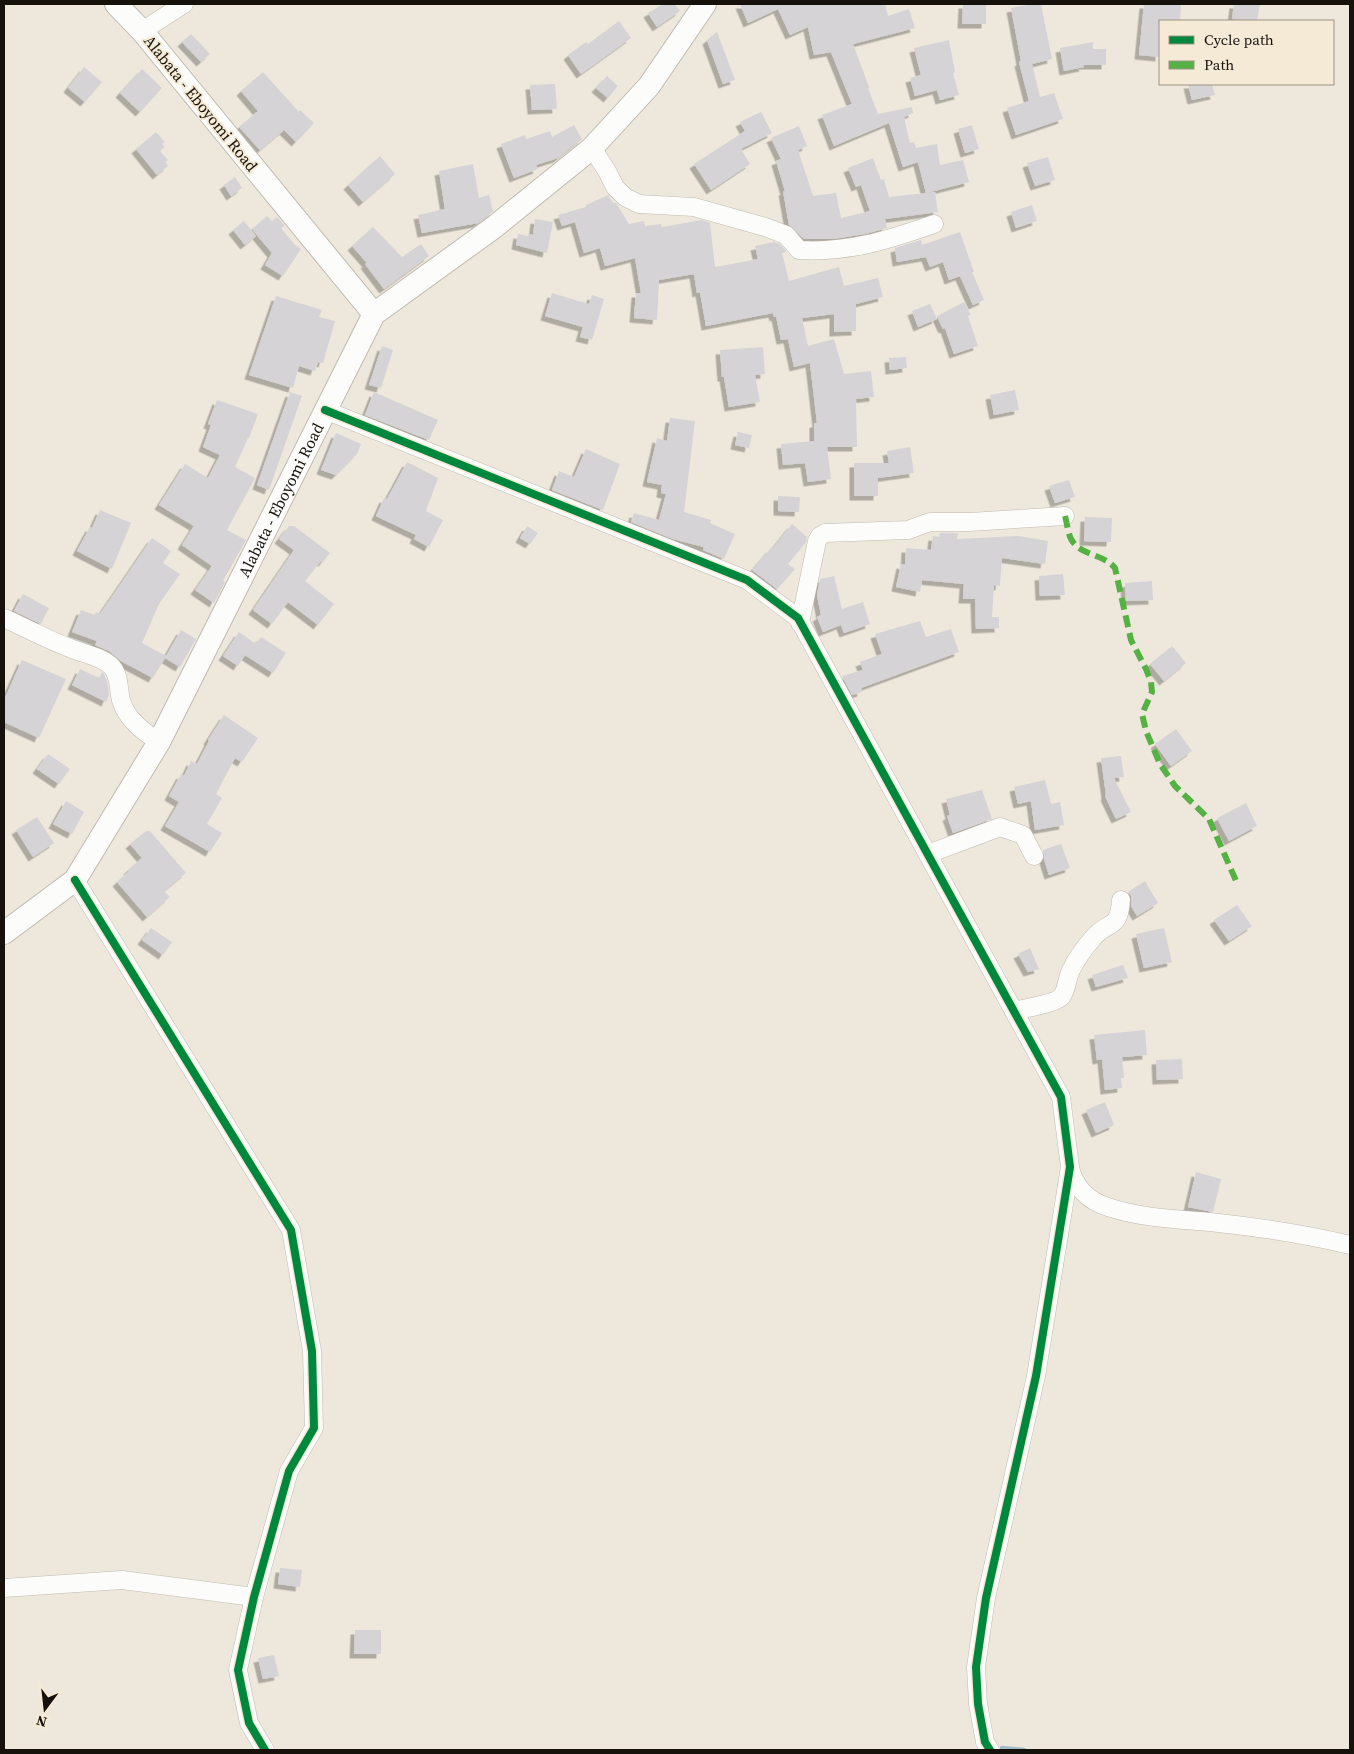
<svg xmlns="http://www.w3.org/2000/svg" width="1354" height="1754" viewBox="0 0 1354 1754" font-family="'Source Serif 4',serif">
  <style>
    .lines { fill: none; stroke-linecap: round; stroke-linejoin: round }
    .stream { stroke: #a0bdc7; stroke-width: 4.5 }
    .building { fill: #d5d3d5; filter: url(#shadow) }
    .minor-casing { stroke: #bfbab1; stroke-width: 19 }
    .major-casing { stroke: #bfbab1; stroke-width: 24 }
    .minor { stroke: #fcfcfa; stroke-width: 18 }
    .major { stroke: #fcfcfa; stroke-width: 22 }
    .quiet { stroke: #55b144; stroke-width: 6; stroke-dasharray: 12 6; stroke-linecap: butt }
    .cycleway-casing { stroke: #f5ead5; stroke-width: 11 }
    .cycleway { stroke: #00873e; stroke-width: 8 }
    .labels { text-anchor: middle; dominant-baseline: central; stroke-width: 4; stroke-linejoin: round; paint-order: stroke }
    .street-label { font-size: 16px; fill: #16120b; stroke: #f5ead5 }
  </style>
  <defs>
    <filter id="shadow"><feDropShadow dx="-4.5" dy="4.5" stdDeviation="0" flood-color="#0004"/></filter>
  </defs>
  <rect width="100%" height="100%" fill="#eee8dc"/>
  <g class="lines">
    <path class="stream" d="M1002,1748l22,2"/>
  </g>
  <path class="building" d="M663,4h12l5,7 -23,16 -9,-14z
    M740,4h145l3,12 21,-7 6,19 -62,16 16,43 -1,1 10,26 34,-7 1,6 -9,4 6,26 4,-1 2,6 21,-4 3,21 23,-5 6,22 -43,11 -8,-31 -15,5 -14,-44 -55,23 -12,-31 30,-11 -21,-52 -17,3 -6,-28 -18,8 -12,-26 -30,14z
    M963,4h23v20h-24z
    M1033,4h8l11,55 -20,5 8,33 14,-4 9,26 -47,16 -9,-27 22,-7 -10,-39 2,-1 -10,-53z
    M1144,4h37l-1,17h-20v36l-21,-2z
    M1234,4h26l-3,17 -25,-2z
    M619,21l12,17 -50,36 -13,-19 18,-13 2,2z
    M717,32l18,48 -12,4 -16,-44z
    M191,34l19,20 -9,8 -19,-20z
    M949,40l6,32 -2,1 6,22 -19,5 -3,-10 -22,6 -5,-18 11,-3 -7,-27z
    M1093,42v7h13v16h-23l1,2 -20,4 -4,-23z
    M84,67l18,15 -17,20 -17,-14z
    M142,69l20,19 -22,24 -20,-19z
    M263,72l36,40 1,-2 14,13 -18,19 -12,-12 -24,20 -21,-23 19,-16 -17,-20z
    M607,76l11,10 -10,12 -12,-10z
    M555,84l2,25 -25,1 -2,-25z
    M1188,84h24l3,11 -23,5z
    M761,112l11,21 -31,16 9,15 -39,26 -17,-26 51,-33 -5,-9z
    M574,125l8,14 -24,19 -22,7 2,4 -24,9 -13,-34 24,-9 1,4 24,-8 2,6z
    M972,125l7,24 -14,4 -7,-24z
    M799,126l8,20 -9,4 15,46 23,-3 5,25 29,-7 -9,-26 -5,2 -8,-19 25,-10 8,22 3,-1 5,18 46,-5 3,20 -53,7 2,9 -22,6 -32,5h-29l-15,-14 -6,-34h2l-9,-30 5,-2 -10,-21z
    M156,132l9,10 -3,2 3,3 -5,4 8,9 -3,2 3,4 -11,9 -21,-26z
    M380,156l15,18 -32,28 -15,-17z
    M1048,157l7,23 -20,6 -8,-23z
    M473,164l6,34 10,-3 4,16 -15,12 -56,10 -4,-18 27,-6 -6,-38z
    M235,177l7,11 -11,8 -7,-11z
    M608,195l5,8h3l13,21 15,-3 1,5 16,-2 1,3 40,-7 8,3 5,44 43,-8 -3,-13 19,-4 6,2 7,8 -5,1 7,28 50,-14 5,19 34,-8 5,19 -27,7v27l-22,1v-18l-32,4 6,28 26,-7 10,35 27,-3 3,26 -18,2 1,48h-30l4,32 -23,3 -3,-19 -22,2 -2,-21 33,-3v-18h3l-7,-60 -16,4 -6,-28 -7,1 -5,-24 -2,1 -1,-4 -67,13 -6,-34 -3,1 -3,-19 -35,6 -2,40 -23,-2 2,-25h5l-6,-35 -30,8 -5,-18 -16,5 -9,-31 -13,4 -4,-11 28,-8v-2z
    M1032,205l5,16 -21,7 -5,-16z
    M267,216l5,5 5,-4 8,9 -4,2 13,16 7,5 -18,27 -18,-11 7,-12 -20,-24z
    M535,219l18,3 -6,31 -31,-8 2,-11 10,2 1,-2 4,1z
    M244,221l12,15 -11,9 -12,-15z
    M373,227l29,30 19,-13 8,12 -45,33 -19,-25 2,-1 -15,-17z
    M960,232l14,40h-2l12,28 -11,5 -13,-29 -11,4 -6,-18 -13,5 -4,-10 -29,5 -2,-14 26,-8 1,5z
    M552,293l37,11 3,-9 12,4 -12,41 -12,-3 3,-10 -38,-11z
    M276,296l46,14 -3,7 16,4 -12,42 -5,-1 -3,9 -16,-5 -6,22 -44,-13z
    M964,302l7,13 -3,1 10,30 -24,8 -9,-26 -2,1 -6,-13z
    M930,304l7,15 -19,8 -6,-16z
    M382,346l11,4 -12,38 -12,-3z
    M763,347l2,27 -10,1 5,27 -31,5 -5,-30h-2l-2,-27z
    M906,357l1,11 -17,2 -1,-12z
    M1015,390l4,20 -25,5 -4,-20z
    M290,392l12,4 -33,94 -12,-5z
    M374,392l64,28 -9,20 -64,-25z
    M217,400l41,14 -9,24h-1l-13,29 20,11 -28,52 19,10 -23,41 2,1 -11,21 -19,-13 17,-24 -30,-21 12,-19 -35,-21 26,-41 23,14 12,-23 -17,-8 8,-22 -3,-1z
    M670,418l25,3 -11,91 27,8 -1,3 25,11 -11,25 -21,-9 1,-3 -31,-8 -42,-17 3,-9 25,7 7,-26 -5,-1 1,-8 -15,-3 10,-44 10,3z
    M738,432l14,3 -3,13 -14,-3z
    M336,433l25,11 -4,10 -21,21 -15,-5z
    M910,447l4,26 -36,5v18h-24v-33h35l-2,-12z
    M586,449l34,15 -17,46 -51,-20 7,-19 15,6z
    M407,462l31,16 -12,33 17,9 -14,27 -15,-8 2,-4 -40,-19 8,-18 3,1z
    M1069,480l6,17 -20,6 -6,-17z
    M778,496l22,1 -1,15 -21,-1z
    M100,510l31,13 -19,46 -35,-18 13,-24 2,1z
    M1085,517l27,1 -1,24 -27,-1z
    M792,524l15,13 -1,5 -18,22 7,5 -18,20 -25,-19 19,-22 1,1z
    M289,526h5l36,27 -7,9 -2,-1 -16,20 29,23 -16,21 -30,-23 -16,22 -19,-14 41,-60 -15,-11z
    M527,526l11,7 -8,11 -10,-6z
    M940,533h18l-1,6 61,-3 30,5 -3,23 -43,-6 -2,28 -6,-1 -2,32h7v11l-23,1 -1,-30h-12l1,-15 -42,-4 -2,12 -24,-5 5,-23 4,1 1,-17 25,2 2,-14 6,1z
    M152,538l19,13 -8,12 17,11 -21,30 -17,39 24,13 15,-26 15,9 -16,28 -15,-9 -12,20 -32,-17 -12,-10 -14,-6 2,-4 -25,-9 9,-22 14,5 1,-3 4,2z
    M1063,574l2,21 -25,1 -1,-20z
    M834,576l8,33 21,-7 7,22 -26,9 -3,-8 -18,7 -6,-15 4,-2 -4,-20 3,-16z
    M1152,581l1,19 -27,1 -1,-18z
    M23,594l26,14 -8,16 -27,-13z
    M920,621l6,16 25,-8 8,23 -98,36 1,4 -10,3 -10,-19 21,-6 -3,-8 22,-8 -7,-20z
    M239,632l17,12 5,-7 25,16 -13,20 -28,-18 -7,11 -15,-10z
    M1172,646l14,17 -22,18 -14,-17z
    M22,660l44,19 -27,59 -35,-16v-22z
    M80,669l19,9 3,-6 2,2 3,7 2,14 -3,7 -34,-17z
    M224,715l34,23 -16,24 -7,-4 -19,36 6,4 -15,26 15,9 -12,19 -45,-26 14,-24 -10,-6 12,-22 3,2 7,-15 6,3 12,-23 -1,-1z
    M1176,729l16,22 -21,15 -16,-22z
    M48,754l22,15 -11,15 -22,-15z
    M1121,756l3,21 -10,1 17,34 -15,7 -11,-23 1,-1 -5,-37z
    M1045,780l6,24 9,-2 4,23 -29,5 -4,-29 -13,3 -4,-17z
    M982,790l10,29 -39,14 -6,-17 3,-1 -4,-16z
    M66,801l18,11 -12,22 -19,-10z
    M1246,803l11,23 -28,15 -12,-23z
    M37,817l17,26 -21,14 -17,-27z
    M146,831h4l36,42 -22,18 6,6 -23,20 -30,-35 12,-11 -1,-1 14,-12 -12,-14z
    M1061,844l9,24 -21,7 -5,-16 -1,-9z
    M1145,881l13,22 -21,13 -6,-10v-10l-3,-4z
    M1237,905l15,21 -23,15 -15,-21z
    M151,928l21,14 -9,13 -21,-15z
    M1164,928l8,34 -28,6 -8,-34z
    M1030,948l9,21 -11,3 -10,-18z
    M1123,965l5,13 -32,9 -4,-12z
    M1145,1030l2,25 -25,2 2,21h-3l1,10 -17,2 -3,-31 -5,1 -3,-25z
    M1182,1059l1,20 -26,1 -1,-20z
    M1105,1102l9,23 -18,8 -10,-23z
    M1196,1172l25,7 -8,33 -25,-5z
    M280,1568l22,2 -2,17 -22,-3z
    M355,1630h26v24h-27z
    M274,1655l5,21 -16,3 -5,-21z"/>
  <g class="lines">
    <defs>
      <path id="minor" d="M142,31l42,-27
        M592,148l15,23 8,16 10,10 14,7 55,3 71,20 21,8 13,15c49,3 89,-10 135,-26
        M325,410l422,170 51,38 263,479 9,70 -34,209 -50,222 -10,69 2,37 7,38 5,8
        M4,618c22,10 44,22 66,30 13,6 32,8 42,19 8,9 6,22 9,33 5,19 23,32 38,42
        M800,623l17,-82 3,-5 5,-3 83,-3 22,-8h39l96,-6
        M928,854l72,-27 23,8 11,21
        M75,880l216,350 21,121 2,77 -25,43 -35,126 -16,73 11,53 16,27
        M1014,1011c10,-3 42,-7 48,-15 5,-7 5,-18 9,-26 5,-10 14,-23 22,-32 15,-18 26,-7 28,-38
        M1070,1168c5,19 18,33 38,39 32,11 69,12 102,15 47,5 94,12 140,23
        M4,1588l118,-8 132,17"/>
      <g id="major">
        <path d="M374,314l119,-86 99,-80 57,-62 56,-82"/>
        <path id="s1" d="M4,933l71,-53 84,-138 215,-428 -232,-283 -26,-27"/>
      </g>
    </defs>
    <use href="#minor" class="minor-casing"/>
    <use href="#major" class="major-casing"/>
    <use href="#minor" class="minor"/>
    <use href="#major" class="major"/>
    <path class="quiet" d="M1065,516c2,7 3,17 6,23 9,17 33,15 44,29l16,72 15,29 5,13 1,10 -10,22 4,17 14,33 15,22 34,33 28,64"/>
    <defs>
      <path id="cycleway" d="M325,410l422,170 51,38 263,479 9,70 -34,209 -50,222 -10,69 2,37 7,38 5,8
        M75,880l216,350 21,121 2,77 -25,43 -35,126 -16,73 11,53 16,27"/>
    </defs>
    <use href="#cycleway" class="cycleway-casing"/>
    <use href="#cycleway" class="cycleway"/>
  </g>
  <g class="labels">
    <g class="street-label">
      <text transform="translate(201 103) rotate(51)">Alabata - Eboyomi Road</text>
      <text stroke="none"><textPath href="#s1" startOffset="521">Alabata - Eboyomi Road</textPath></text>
    </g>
  </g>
  <rect width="1354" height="1754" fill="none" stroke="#16120b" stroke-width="10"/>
  <rect x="1159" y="20" width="175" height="65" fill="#f5ead5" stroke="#9c9484"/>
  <rect x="1169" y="36" width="25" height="8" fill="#00873e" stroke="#9c9484"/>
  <text x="1204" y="45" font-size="15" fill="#16120b">Cycle path</text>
  <rect x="1169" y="61" width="25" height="8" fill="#55b144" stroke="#9c9484"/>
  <text x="1204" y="70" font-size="15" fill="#16120b">Path</text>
  <g transform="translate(45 1709) rotate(195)" stroke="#f5ead5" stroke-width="4" paint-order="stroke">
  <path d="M0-4L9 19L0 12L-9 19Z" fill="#16120b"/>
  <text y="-8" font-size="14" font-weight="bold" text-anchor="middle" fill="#16120b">N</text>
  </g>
</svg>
